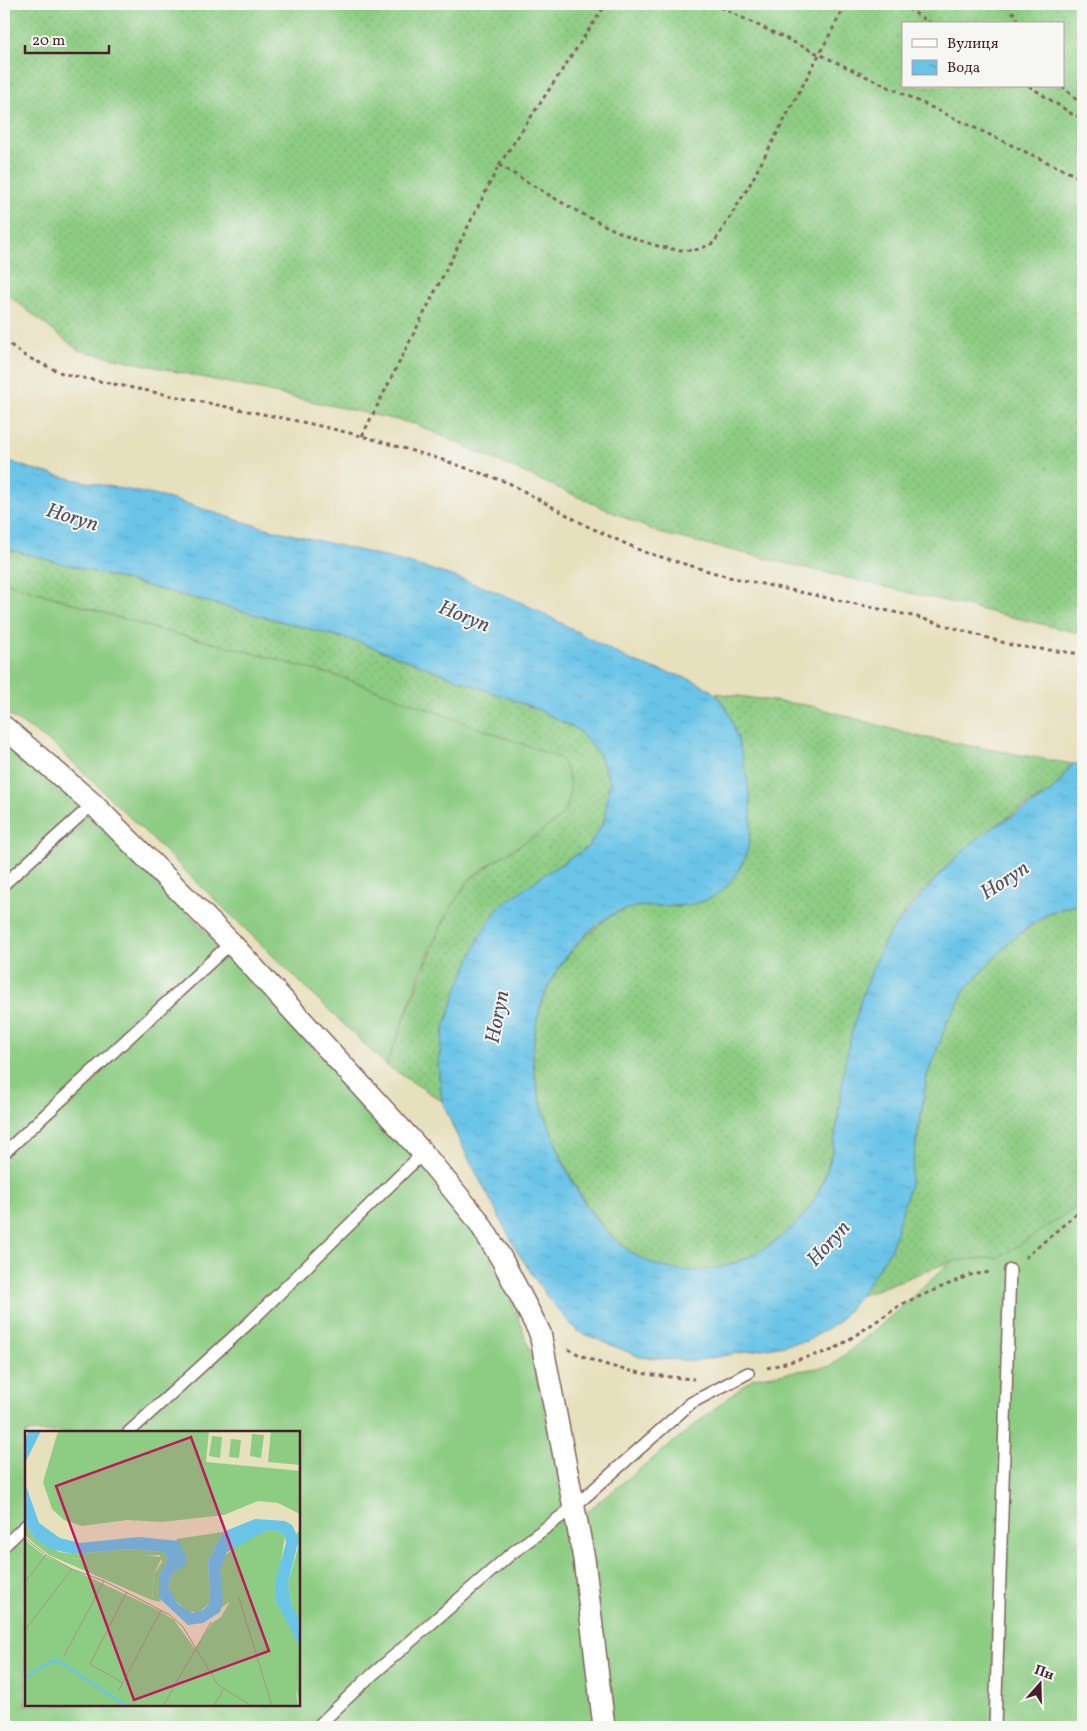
<svg xmlns="http://www.w3.org/2000/svg" width="1087" height="1731" viewBox="0 0 1087 1731" font-family="Vollkorn,serif">
  <style>
    .grass { fill: url(#grass-dots); stroke: #6c7657; fill-rule: evenodd }
    .garden { fill: #8dcc83; stroke: #6c7657; fill-rule: evenodd }
    .water { fill: url(#water-ripples); stroke: #5a728a }
    .lines { fill: none; stroke-linecap: round; stroke-linejoin: round }
    .lane-casing { stroke: #81635e; stroke-width: 14 }
    .street-casing { stroke: #81635e; stroke-width: 24 }
    .path { stroke: #81635e; stroke-width: 3; stroke-dasharray: 4 4; stroke-linecap: butt }
    .lane { stroke: #fff; stroke-width: 11 }
    .street { stroke: #fff; stroke-width: 21 }
    .labels { text-anchor: middle; dominant-baseline: central; stroke-width: 4; stroke-linejoin: round; paint-order: stroke }
    .water-label { font-size: 21px; font-style: italic; fill: #545164; stroke: #f6f6f2 }
    .inset-river { fill: none; stroke: #6ac4e8; stroke-width: 2.5 }
    .inset-road { fill: none; stroke: #a89383; stroke-width: 1 }
    .view { fill: #c2185b; fill-opacity: 0.15; stroke: #c2185b; stroke-width: 2.5 }
    .inset-edge { fill: none; stroke: #4a1f2b; stroke-width: 2.5 }
  </style>
  <defs>
    <pattern id="grass-dots" width="8" height="8" patternUnits="userSpaceOnUse" patternTransform="scale(1.25)"><rect width="8" height="8" fill="#8dcc83"/><path d="M2 2h.1M6 6h.1" fill="none" stroke="#7baf71" stroke-width="1.8" stroke-linecap="round"/></pattern>
    <pattern id="water-ripples" width="26" height="14" patternUnits="userSpaceOnUse" patternTransform="scale(1.25)"><rect width="26" height="14" fill="#6ac4e8"/><path d="M2 4q2-2 4 0t4 0M15 11q2-2 4 0t4 0" fill="none" stroke="#5da8c7"/></pattern>
  </defs>
  <rect width="100%" height="100%" fill="#f6f6f2"/>
  <filter id="ink" filterUnits="userSpaceOnUse"><feTurbulence type="fractalNoise" baseFrequency=".02" numOctaves="2"/><feDisplacementMap in="SourceGraphic" scale="10" xChannelSelector="R" yChannelSelector="G"/><feConvolveMatrix kernelMatrix="1 2 1 2 8 2 1 2 1" color-interpolation-filters="sRGB"/></filter>
  <filter id="wash" filterUnits="userSpaceOnUse"><feTurbulence type="fractalNoise" baseFrequency=".0096" numOctaves="4" result="noise"/><feDisplacementMap in="SourceGraphic" scale="20" xChannelSelector="R" yChannelSelector="G"/><feGaussianBlur stdDeviation="1.12" result="paint"/><feColorMatrix in="noise" values="0 0 0 0 0 0 0 0 0 0 0 0 0 0 0 0 0 1.4 0 .05"/><feComposite in="paint" operator="in"/></filter>
  <g filter="url(#wash)">
    <rect width="100%" height="100%" fill="#e7e0bd"/>
    <path class="grass" d="M4,4h1079v630l-424,-101 -244,-109 -337,-74 -74,-58zM903,24h160v62h-160z
      M4,548l355,94 180,68 39,20 20,23 12,29 -6,40 -16,25 -46,29 -62,60 -36,92 -6,38 4,35 -56,-36 59,-148 23,-36 52,-38 39,-25 -34,-71 -179,-68 -97,-27 -93,-23 -152,-47z
      M716,693l96,13 104,30 156,28c-6,8 -11,17 -18,24 -7,7 -17,12 -26,17 -17,10 -34,21 -50,34 -33,25 -62,59 -87,92 -7,10 -11,22 -16,33 -14,32 -23,64 -29,98 -14,80 -10,158 -97,195 -18,8 -38,16 -58,15 -77,-3 -117,-78 -140,-142 -9,-24 -18,-49 -18,-76 0,-46 20,-87 53,-118 11,-9 21,-19 34,-25 19,-8 41,-5 60,-4l69,-109c-6,-37 -13,-74 -33,-105z
      M1083,903v306l-4,-3 -78,51 -49,4 -92,35 31,-47 28,-118 8,-55 20,-53 18,-33 45,-49 39,-28z"/>
    <path class="garden" d="M4,582l152,47 93,23 98,27 213,79c10,14 13,35 6,51 -9,19 -79,52 -98,72 -5,5 -8,13 -12,19 -32,50 -47,111 -70,165l-331,-320 -51,-33z
      M4,738l83,72 137,140 192,209 54,65 23,38 22,44 19,58 35,162 184,-148 78,-12 50,-41 71,-64 49,-4 78,-52 4,4v518h-1079zM26,1432h273v273h-273z"/>
    <path class="water" d="M4,459c52,21 108,26 162,39 33,8 64,21 96,29 84,21 168,37 247,70 41,18 79,42 119,62 36,18 84,13 102,57 15,40 33,114 10,152 -38,65 -90,18 -138,53 -49,37 -76,95 -67,156 3,22 12,43 20,64 13,37 33,76 64,102 28,23 57,32 93,26 22,-3 42,-14 61,-26 65,-44 61,-109 72,-179 8,-43 21,-87 42,-126 5,-10 14,-18 21,-26 21,-26 43,-52 69,-73 23,-18 53,-30 75,-49 8,-7 14,-18 20,-26l11,-1v140l-35,10 -38,28 -45,49 -18,33 -20,53 -18,112 -18,61 -31,47 -22,26 -31,19 -113,20 -54,-4 -63,-26 -29,-33 -30,-45 -61,-117 -15,-35 -4,-35 6,-38 13,-38 23,-54 18,-28 44,-32 46,-29 16,-25 6,-40 -12,-29 -20,-23 -39,-20 -180,-68 -355,-94z"/>
  </g>
  <g filter="url(#ink)">
    <g class="lines">
      <defs>
        <path id="lane" d="M4,884l89,-80
          M4,1153l227,-210
          M129,1432l123,-112 171,-167
          M4,1546l22,-21
          M317,1727l47,-45 148,-129 63,-47 116,-103 57,-30
          M995,1727l15,-457"/>
        <path id="street" d="M4,727l89,77 138,139 192,210 54,66 24,39 39,75 44,226 20,168"/>
      </defs>
      <use href="#lane" class="lane-casing"/>
      <use href="#street" class="street-casing"/>
      <path class="path" d="M713,4l370,175
        M901,4l31,20
        M1008,4l12,20
        M1029,86l43,28 11,4
        M1062,86l21,20
        M499,165c48,28 138,89 194,85 7,0 15,-5 21,-7l35,-57 97,-182
        M4,340l21,16 39,18 243,49 55,13 78,23 69,24 78,43 57,26 85,25 188,40 98,29 68,8
        M362,436l137,-271 107,-161
        M1025,1258l58,-50
        M568,1349c39,21 83,27 126,30
        M767,1368l66,-18 71,-47 66,-28 21,-3"/>
      <use href="#lane" class="lane"/>
      <use href="#street" class="street"/>
    </g>
  </g>
  <g class="labels">
    <g class="water-label">
      <text transform="translate(72 518) rotate(17)">Horyn</text>
      <text transform="translate(464 617) rotate(22)">Horyn</text>
      <text transform="translate(1005 881) rotate(-33)">Horyn</text>
      <text transform="translate(498 1017) rotate(-79)">Horyn</text>
      <text transform="translate(829 1244) rotate(-48)">Horyn</text>
    </g>
  </g>
  <g transform="translate(25 1431)">
    <rect width="275" height="275" fill="#e7e0bd"/>
    <path d="M33,0h151l-3,31 94,9v43l-22,-11 -20,-2 -34,14 -62,7 -35,-2 -45,6 -18,-6 -12,-11 -9,-27zM0,92l10,15 24,14 14,2 57,-5 34,3 4,8 -9,38 2,4 -9,-2 2,-26 8,-12 -2,-7 -95,4 -16,-4 -13,-10 -11,-10zM243,99l11,1 6,5 -10,63 25,47v56l-36,-109 -27,3 -16,12 -1,-38 4,-13 10,-10zM198,101l-15,29 2,42 -11,9h-11l-15,-14 -5,-11 4,-14 15,-13 -11,-21zM272,101h3v94l-9,-22 -3,-21 10,-35z" fill="#8dcc83"/>
    <path d="M246,0h29v34l-32,-3zM227,3l12,1 -3,23 -11,-2zM187,5l10,1 -2,21 -11,-2zM206,8l10,1 -2,18 -10,-1zM0,109l20,16 115,55 14,9 21,29 17,-26 9,-6 10,-18 13,-13 20,7 27,55 7,58h-273zM105,123l32,3 -8,17 -2,26 -103,-45 25,4z" fill="#8dcc83"/>
    <path d="M4,0h12l-16,32v-24zM0,52l14,40 21,15 20,5 59,-6 40,4 8,19 -3,6 -12,7 -4,14 10,17 14,9 11,-3 7,-7 -2,-42 15,-29 32,-13 30,2 7,4 7,14 -11,44 3,21 7,12 2,31 -25,-48 1,-20 10,-36 -1,-7 -6,-5 -11,-1 -41,22 -7,18 3,30 -3,12 -17,11 -15,2 -29,-27v-22l9,-16 -4,-8 -34,-3 -57,5 -23,-5 -15,-11 -10,-15z" fill="#6ac4e8"/>
    <path class="inset-river" d="M0,247l25,-16 9,-1 67,45"/>
    <path class="inset-road" d="M0,107l21,17 26,14 32,12 66,34 13,12 35,58 34,21M0,151l21,-27M214,167l33,108M0,199l47,-61M39,225l40,-75M98,252l-33,-19 37,-72M94,259l42,-80M138,275l48,-84M189,275l9,-16"/>
    <path class="view" d="M166,6l78,214 -135,49 -78,-214z"/>
    <rect width="275" height="275" class="inset-edge"/>
  </g>
  <rect width="1087" height="1731" fill="none" stroke="#f6f6f2" stroke-width="20"/>
  <rect x="902" y="22" width="162" height="65" fill="#f6f6f2" stroke="#b1a0a2"/>
  <rect x="912" y="39" width="25" height="8" fill="#ffffff" stroke="#b1a0a2"/>
  <text x="947" y="48" font-size="15" fill="#4a1f2b">Вулиця</text>
  <rect x="912" y="60" width="25" height="15" fill="url(#water-ripples)" stroke="#b1a0a2"/>
  <text x="947" y="72" font-size="15" fill="#4a1f2b">Вода</text>
  <g transform="translate(1040 1684) rotate(20)" stroke="#f6f6f2" stroke-width="4" paint-order="stroke">
  <path d="M0-4L9 19L0 12L-9 19Z" fill="#4a1f2b"/>
  <text y="-8" font-size="14" font-weight="bold" text-anchor="middle" fill="#4a1f2b">Пн</text>
  </g>
  <path d="M25 45v8h84v-8" fill="none" stroke="#4a1f2b" stroke-width="2.5"/>
  <text x="32" y="45" font-size="15" fill="#4a1f2b" stroke="#f6f6f2" stroke-width="4" paint-order="stroke">20 m</text>
</svg>
